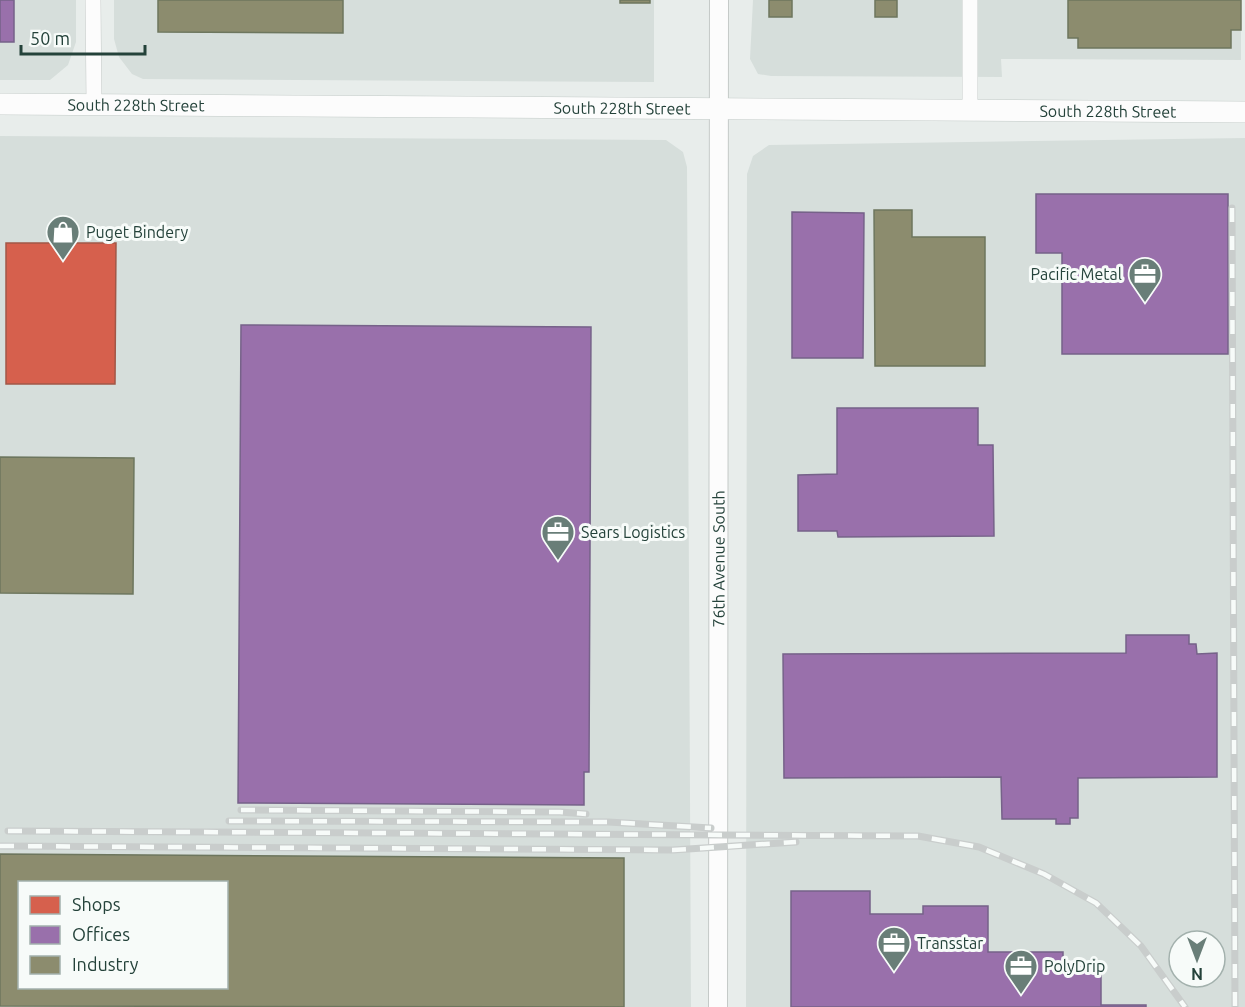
<svg xmlns="http://www.w3.org/2000/svg" width="1245" height="1007" viewBox="0 0 1245 1007" font-family="Ubuntu,sans-serif">
  <style>
    .built { fill: #d6dedb; fill-rule: evenodd }
    .shops { fill: #d6604d; stroke: #a15747; stroke-width: 1.5 }
    .offices { fill: #9970ab; stroke: #766289; stroke-width: 1.5 }
    .industry { fill: #8c8c6e; stroke: #6d765e; stroke-width: 1.5; fill-rule: evenodd }
    .lines { fill: none; stroke-linecap: round; stroke-linejoin: round }
    .minor-casing { stroke: #c5cac8; stroke-width: 16 }
    .tertiary-casing { stroke: #c5cac8; stroke-width: 20 }
    .secondary-casing { stroke: #c3cbc8; stroke-width: 22 }
    .minor { stroke: #fcfcfc; stroke-width: 15 }
    .tertiary { stroke: #fcfcfc; stroke-width: 18 }
    .secondary { stroke: #fcfcfc; stroke-width: 21 }
    .rail-casing { stroke: #c9cdcc; stroke-width: 7 }
    .rail { stroke: #f7fbf9; stroke-width: 4.5; stroke-dasharray: 14; stroke-linecap: butt }
    .labels { text-anchor: middle; dominant-baseline: central; stroke-width: 6; stroke-linejoin: round; paint-order: stroke }
    .street-label { font-size: 16px; fill: #24423a; stroke: #f7fbf9 }
    .poi-label { font-size: 16px; fill: #24423a; stroke: #f7fbf9; text-anchor: start }
  </style>
  <rect width="100%" height="100%" fill="#e8edeb"/>
  <path class="built" d="M0,0h76v42l-8,23 -18,15h-50z
    M114,0h540v82l-511,-3 -11,-5 -13,-17 -5,-18z
    M753,0h488v60l-240,-1 1,18 -231,-1 -13,-2 -8,-15z
    M0,136l666,4 17,12 4,15 4,840h-691zM20,882h206v106h-206z
    M1245,138v869h-499l1,-833 6,-18 16,-11zM1179,941h36v36h-36z"/>
  <path class="shops" d="M6,243h110l-1,141h-109z"/>
  <path class="offices" d="M0,0h14v42h-14z
    M1036,194h192v160h-166v-101h-26z
    M792,212l72,1 -1,145h-71z
    M241,325l350,2 -2,445h-5v33l-346,-2z
    M837,408h141v37h15l1,91 -156,1 -1,-6h-39v-56l39,-1z
    M1126,635h63v9h7l1,10 20,-1v124l-139,1v40h-8v6h-14v-5h-54l-1,-42 -217,1 -1,-124 343,-1z
    M791,891h79v23h53v-8h65v46h75v15h38v38h45v2h-355z"/>
  <path class="industry" d="M158,0h185v33l-185,-1z
    M620,0h30v3h-30z
    M769,0h23v17h-23z
    M875,0h22v17h-22z
    M1068,0h173v30h-10v18h-153v-10h-10z
    M874,210h38v27h73v129h-110z
    M0,457l134,1 -1,136 -133,-1z
    M0,854l624,4v149l-624,-1zM20,882h206v106h-206z"/>
  <g class="lines">
    <defs>
      <path id="minor" d="M93,0l1,104
        M970,0v110"/>
      <g id="tertiary">
        <path id="s1" d="M718,1007l1,-1007"/>
      </g>
      <g id="secondary">
        <path id="s2" d="M0,104l1245,8"/>
      </g>
    </defs>
    <use href="#minor" class="minor-casing"/>
    <use href="#tertiary" class="tertiary-casing"/>
    <use href="#secondary" class="secondary-casing"/>
    <use href="#minor" class="minor"/>
    <use href="#tertiary" class="tertiary"/>
    <use href="#secondary" class="secondary"/>
    <defs>
      <path id="rail" d="M1232,208l3,799
        M241,810l319,2 26,2
        M229,821l379,1 103,6
        M8,831l910,5 61,11 65,27 52,29 45,43 44,61
        M0,846l673,4 123,-8"/>
    </defs>
    <use href="#rail" class="rail-casing"/>
    <use href="#rail" class="rail"/>
  </g>
  <defs>
    <symbol id="shop-pin" viewBox="-11 -11 22 30"><path d="M0 17L-7.5 6A9.5 9.5 0 1 1 7.5 6Z" fill="#697e78" stroke="#f7fbf9"/><path d="M-5-2.5h2.3a2.7 3.5 0 0 1 5.4 0H5L5.5 6h-11ZM-1.5-2.5h3a1.5 2.3 0 0 0-3 0Z" fill="#fff"/></symbol>
    <symbol id="office-pin" viewBox="-11 -11 22 30"><path d="M0 17L-7.5 6A9.5 9.5 0 1 1 7.5 6Z" fill="#697e78" stroke="#f7fbf9"/><path d="M-6-3h4V-5.5h4V-3h4V5H-6ZM-1-4.5V-3h2v-1.5ZM-6 0V1H6V0Z" fill="#fff"/></symbol>
  </defs>
  <g fill-rule="evenodd">
    <use href="#shop-pin" x="44" y="213" width="38" height="52"/>
    <use href="#office-pin" x="1126" y="255" width="38" height="52"/>
    <use href="#office-pin" x="539" y="513" width="38" height="52"/>
    <use href="#office-pin" x="875" y="924" width="38" height="52"/>
    <use href="#office-pin" x="1002" y="947" width="38" height="52"/>
  </g>
  <g class="labels">
    <g class="street-label">
      <text stroke="none"><textPath href="#s2" startOffset="136">South 228th Street</textPath></text>
      <text stroke="none"><textPath href="#s2" startOffset="622">South 228th Street</textPath></text>
      <text stroke="none"><textPath href="#s2" startOffset="1108">South 228th Street</textPath></text>
      <text stroke="none"><textPath href="#s1" startOffset="448">76th Avenue South</textPath></text>
    </g>
    <g class="poi-label">
      <text x="86" y="232">Puget Bindery</text>
      <text x="1122" y="274" text-anchor="end">Pacific Metal</text>
      <text x="581" y="532">Sears Logistics</text>
      <text x="917" y="943">Transstar</text>
      <text x="1044" y="966">PolyDrip</text>
    </g>
  </g>
  <rect x="18" y="881" width="210" height="108" fill="#f7fbf9" stroke="#a3b1ad" stroke-width="1.5"/>
  <rect x="30" y="896" width="30" height="18" fill="#d6604d" stroke="#a3b1ad" stroke-width="1.5"/>
  <text x="72" y="911" font-size="18" fill="#24423a">Shops</text>
  <rect x="30" y="926" width="30" height="18" fill="#9970ab" stroke="#a3b1ad" stroke-width="1.5"/>
  <text x="72" y="941" font-size="18" fill="#24423a">Offices</text>
  <rect x="30" y="956" width="30" height="18" fill="#8c8c6e" stroke="#a3b1ad" stroke-width="1.5"/>
  <text x="72" y="971" font-size="18" fill="#24423a">Industry</text>
  <g transform="translate(1197 959) rotate(180)"><circle r="28" fill="#f7fbf9" stroke="#a3b1ad" stroke-width="1.5"/>
  <path d="M0-4.5L10 22L0 15L-10 22Z" fill="#697e78"/>
  <text y="-9" font-size="16" font-weight="bold" text-anchor="middle" fill="#24423a">N</text>
  </g>
  <path d="M21 45v9h124v-9" fill="none" stroke="#24423a" stroke-width="3"/>
  <text x="30" y="45" font-size="18" fill="#24423a" stroke="#f7fbf9" stroke-width="4.5" paint-order="stroke">50 m</text>
</svg>
